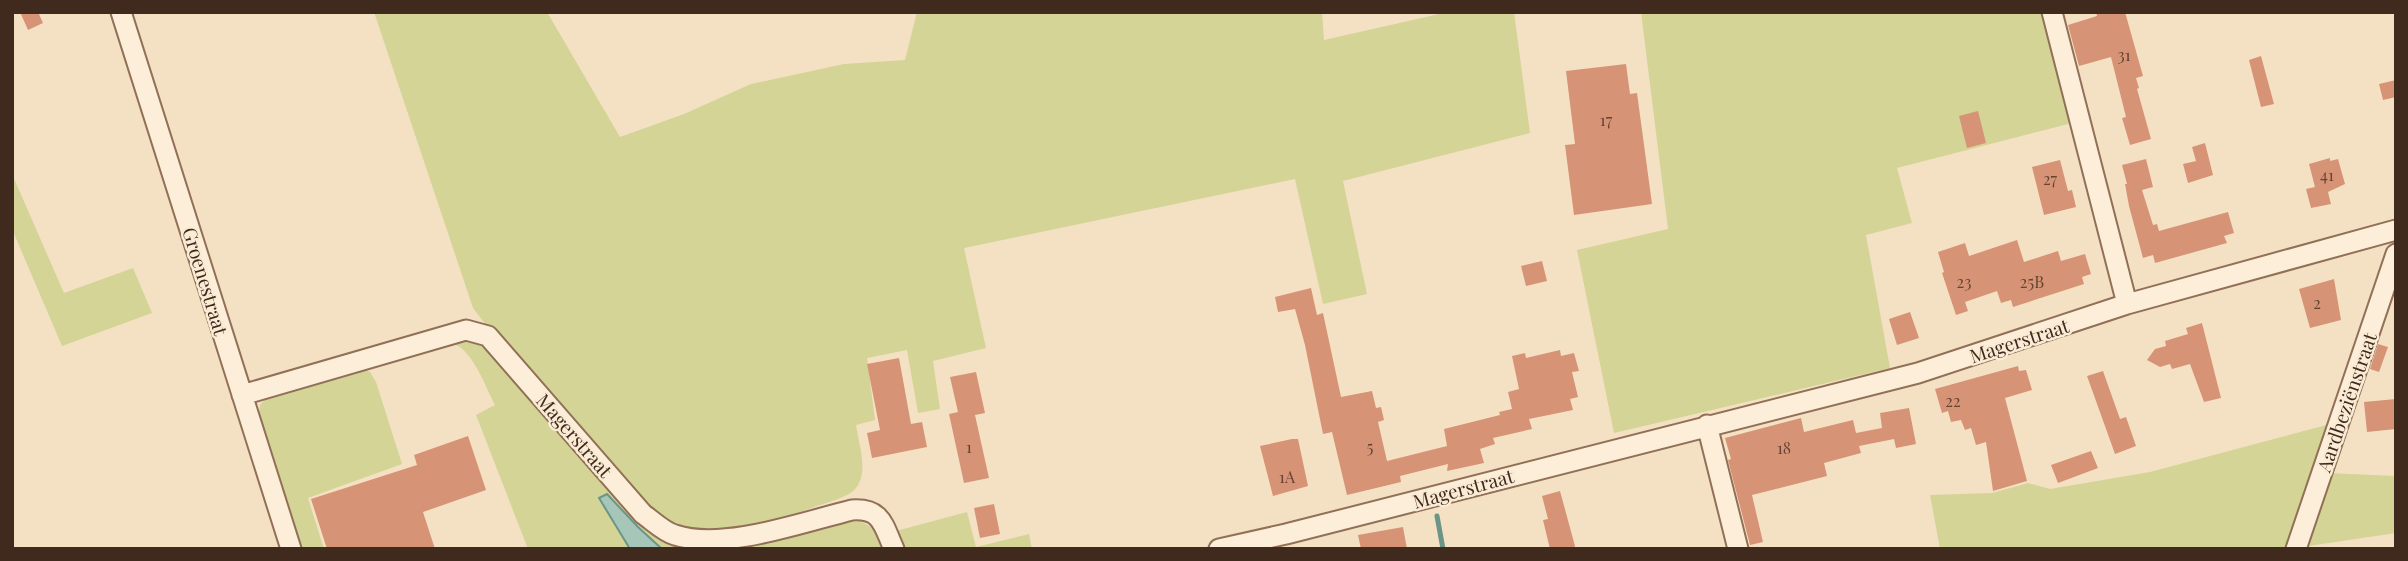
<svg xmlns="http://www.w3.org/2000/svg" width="2408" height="561" viewBox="0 0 2408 561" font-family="'Playfair Display',serif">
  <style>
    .green { fill: #d3d496 }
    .water { fill: #a6c6ba; stroke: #6b9687; stroke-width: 2 }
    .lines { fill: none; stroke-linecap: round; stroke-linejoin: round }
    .stream { stroke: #6b9687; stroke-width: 5 }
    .building { fill: #d79375 }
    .minor-casing { stroke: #917057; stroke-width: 23 }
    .minor { stroke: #fdeed9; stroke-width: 19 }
    .labels { text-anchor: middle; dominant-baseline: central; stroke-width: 5; stroke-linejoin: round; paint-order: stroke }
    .number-label { font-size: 16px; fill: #643 }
    .street-label { font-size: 19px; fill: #402a1d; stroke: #faebd5 }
  </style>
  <rect width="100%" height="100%" fill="#f4e1c4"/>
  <path class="green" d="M374,12h173l73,125 64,-23 67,-30 93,-20 61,-4 12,-48h405l2,28 124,-28h66l16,121 -187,48 24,113 -44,10 -28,-125 -331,69 22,100 -53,13 7,48 -22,4 -11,-63 -40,8 8,62 -19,5c3,21 16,55 -7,69 -11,6 -24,9 -35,13 -35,14 -98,35 -134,20 -15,-6 -26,-18 -38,-29 -40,-37 -74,-81 -109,-122 -20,-23 -42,-43 -60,-68z
    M1641,12h405l30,110 -179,46 15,55 -46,12 24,133 -276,65 -37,-183 91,-21z
    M12,174l52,119 69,-25 19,45 -90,33 -50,-117z
    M463,339l26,6 175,192 196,-16 13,7 12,21h-223l-24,-22 -31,-33 -8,4 31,51h-102l-52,-134 19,-10c-11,-21 -22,-56 -45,-63z
    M361,368l9,4 6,10 26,82 -94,34 16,51h-23l-42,-135 1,-9 7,-8z
    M2330,424l-41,125h-349l-10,-54 62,-2 36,-10 22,6 100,-17z
    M2328,473l68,3v57l-94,14z
    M967,512l9,35 53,-13 3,15h-129l-7,-18z"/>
  <path class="water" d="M607,494l31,33 24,22h-32l-31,-51z"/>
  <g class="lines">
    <path class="stream" d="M1437,516l6,33"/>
  </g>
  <path class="building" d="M20,12h18l5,11 -15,7z
    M2096,12h29l18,64 -7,2 3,10 -2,1 14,50 -21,6 -8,-27 4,-1 -15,-60 -32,9 -11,-41 29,-9z
    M2261,56l13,48 -13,3 -12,-47z
    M1626,64l4,30 7,-1 15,111 -78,11 -9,-70 10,-1 -9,-73z
    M2396,80v17l-13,3 -4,-16z
    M1978,111l8,32 -19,5 -8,-32z
    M2205,143l8,32 -25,8 -5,-19 13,-3 -4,-14z
    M2330,158v3l8,-2 7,25 -17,8 3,12 -20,4 -5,-19 9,-2 -6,-23z
    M2146,159l7,28 -11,3 11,35 4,-1 2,7 69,-19 6,21 -10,3 3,7 -72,20 -2,-8 -10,3 -14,-52 -4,-22h2l-5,-19z
    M2060,160l8,31 4,-1 4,17 -32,8 -12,-48z
    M2017,240l7,22 34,-11 3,10 24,-7 6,20 -9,3 2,7 -71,23 -2,-7 -10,3 -4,-12 -32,11 3,9 -12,4 -14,-42 2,-1 -6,-20 27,-9 4,13z
    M1542,261l5,20 -21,5 -5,-20z
    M2334,279l7,41 -31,8 -11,-39z
    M1311,288l6,27 6,-2 18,84 31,-6 4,17 5,-1 3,13 -6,2 9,39 60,-15 -3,-17 56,-14 -1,-3 13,-3 -4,-17 11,-3 -7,-33 13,-3 1,5 34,-8 1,6 13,-3 5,18 -7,1 6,25 -8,2 3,11 -44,9 3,10 -39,9 2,6 -15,5 4,14 -37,8 1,-7 -48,12 1,6 -54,13 -15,-63 -9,2 -18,-89 -10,-36 -17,3 -3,-15z
    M1910,312l9,26 -22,7 -8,-26z
    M2202,323l19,75 -17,4 -14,-38 -18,5 -2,-5 -10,3 -13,-7 8,-11 11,-3 -1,-5 23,-7 -2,-6z
    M2378,344l10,3 -9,25 -9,-3z
    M899,358l12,66 11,-2 5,25 -55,11 -5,-25 13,-3 -13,-66z
    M2018,366l1,5 7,-1 6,20 -27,8 22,83 -34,10 -7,-49 -10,3 -5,-17 -6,2 -4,-10 -10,2 -3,-11 -6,2 -7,-24z
    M2103,371l17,48 6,-2 10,29 -21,8 -28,-78z
    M976,372l9,41 -10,2 14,63 -25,5 -15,-69 9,-2 -8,-35z
    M2396,399v30l-29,3 -3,-30z
    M1909,408l7,36 -20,4 -2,-9 -35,7 2,7 -37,10 3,13 -75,19 11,47 -13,3 -22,-85 3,-1 -6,-21 76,-20 3,14 49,-12 3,13 26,-5 -2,-15z
    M468,436l18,54 -63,22 12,37h-108l-16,-50 106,-34 -3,-10z
    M1292,439h6l10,47 -35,10 -13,-50z
    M2091,451l7,17 -40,15 -7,-18z
    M1560,491l15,55 -1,3h-24l-7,-29 5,-1 -6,-23z
    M994,504l6,30 -20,4 -6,-30z
    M1403,527l4,22h-46l-3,-14z"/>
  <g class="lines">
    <defs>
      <path id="minor" d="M121,12l170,537
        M2052,12l75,292
        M242,395l224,-65 22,6 155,178c10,7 21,18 32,21 48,16 128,-13 177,-25 30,-2 31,15 42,39
        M1707,425l31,124
        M1219,549l67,-15 632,-161 209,-69 269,-74
        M2296,549l100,-295"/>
    </defs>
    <use href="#minor" class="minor-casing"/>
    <use href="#minor" class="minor"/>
  </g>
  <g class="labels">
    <g class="number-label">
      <text x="2124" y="54">31</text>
      <text x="1606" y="119">17</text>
      <text x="2327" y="174">41</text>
      <text x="2050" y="178">27</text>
      <text x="1964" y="281">23</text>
      <text x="2032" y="281">25B</text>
      <text x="2317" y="302">2</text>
      <text x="1953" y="400">22</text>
      <text x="969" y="446">1</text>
      <text x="1370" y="446">5</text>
      <text x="1784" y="447">18</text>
      <text x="1287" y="476">1A</text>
    </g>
    <g class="street-label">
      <text transform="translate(206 281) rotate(73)">Groenestraat</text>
      <text transform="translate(2019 340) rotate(-18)">Magerstraat</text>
      <text transform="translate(2346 402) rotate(-71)">Aardbeziënstraat</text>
      <text transform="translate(575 435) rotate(49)">Magerstraat</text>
      <text transform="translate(1463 488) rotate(-15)">Magerstraat</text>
    </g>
  </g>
  <rect width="2408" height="561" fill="none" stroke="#402a1d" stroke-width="28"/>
</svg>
